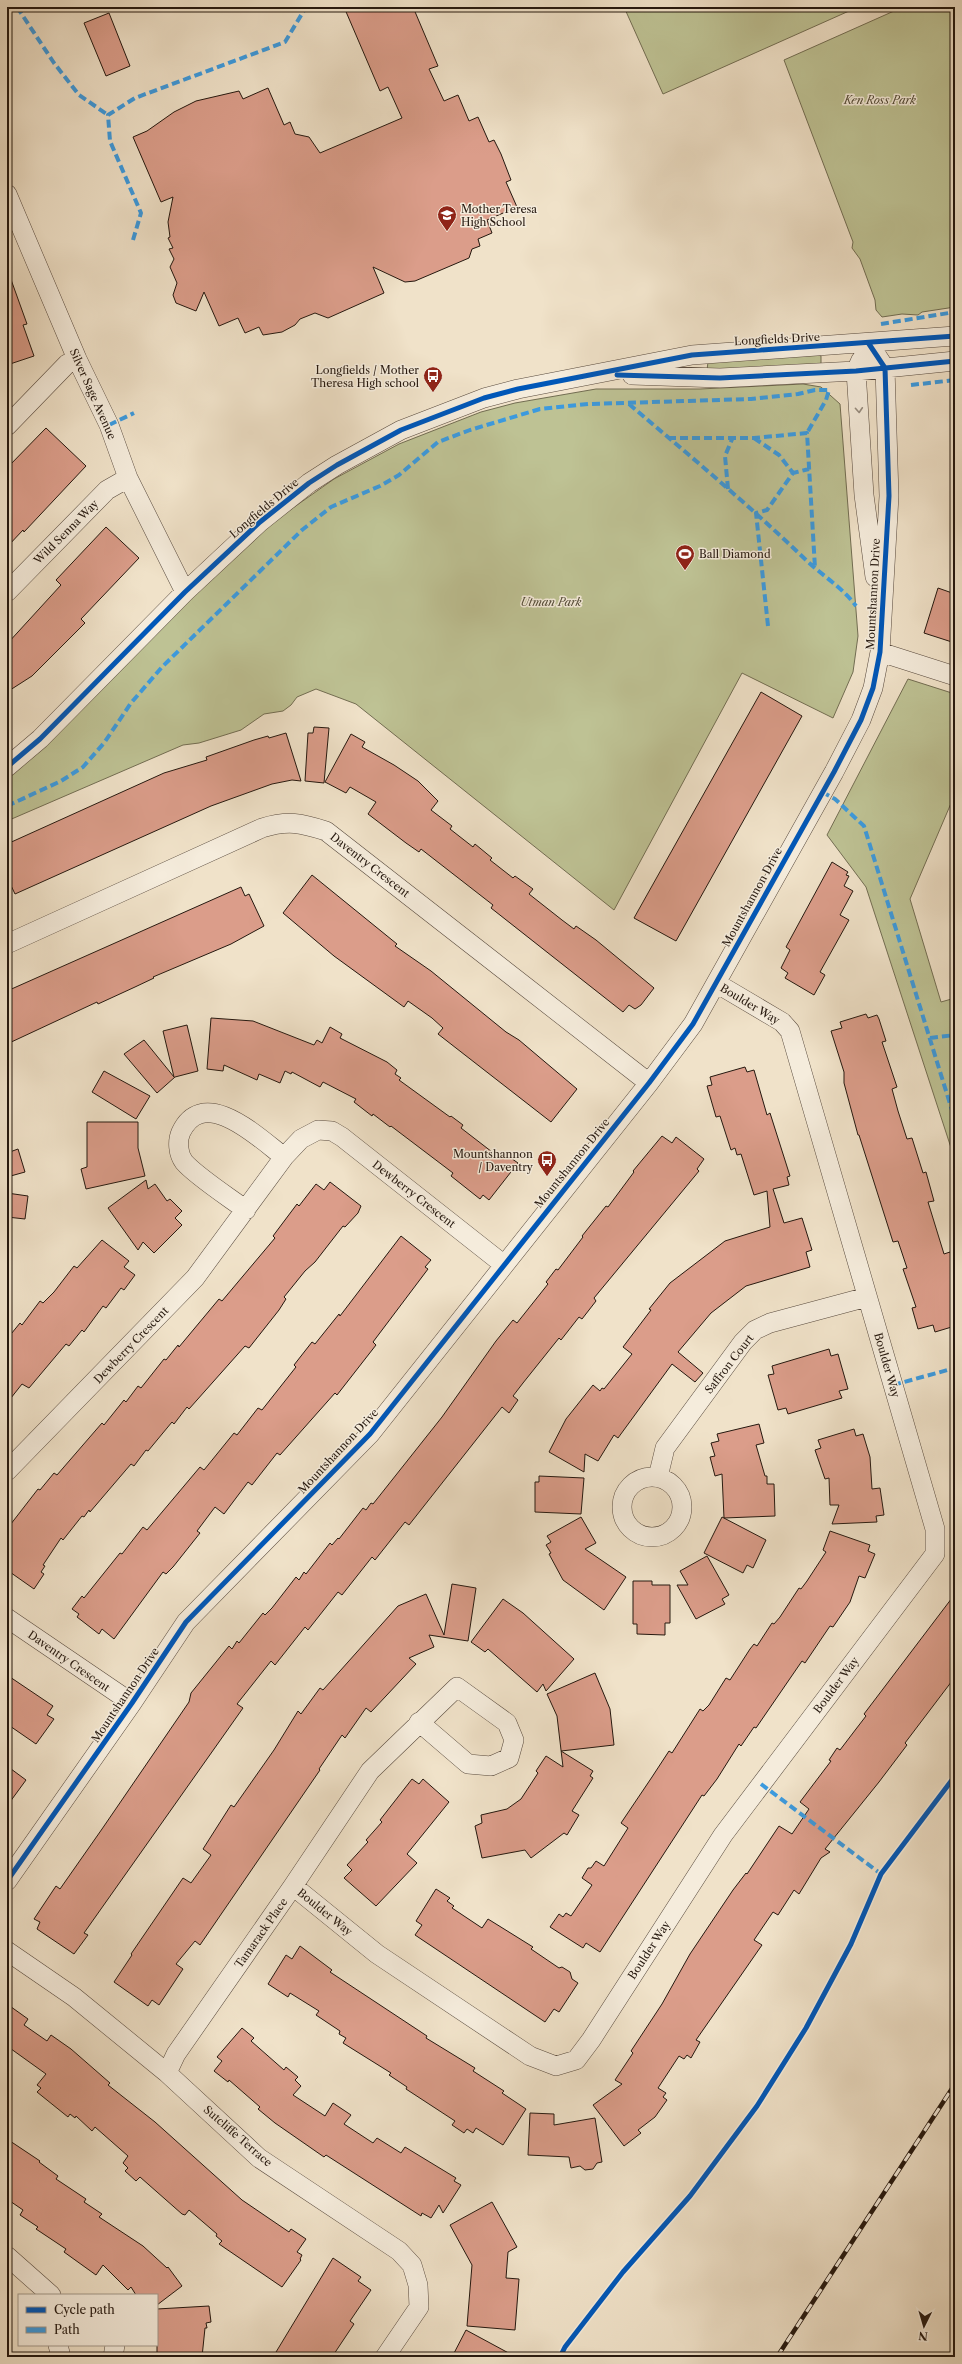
<svg xmlns="http://www.w3.org/2000/svg" width="962" height="2364" viewBox="0 0 962 2364" font-family="'Libre Caslon Text',serif">
  <style>
    .green { fill: #bec294; stroke: #726d52 }
    .building { fill: #db9d8a; stroke: #25180f }
    .lines { fill: none; stroke-linecap: round; stroke-linejoin: round }
    .minor-casing { stroke: #584a3e; stroke-width: 20 }
    .minor { stroke: #f5ecdc; stroke-width: 19 }
    .rail-casing { stroke: #25180f; stroke-width: 4.5 }
    .rail { stroke: #f5ecdc; stroke-width: 3; stroke-dasharray: 9; stroke-linecap: butt }
    .quiet { stroke: #3c9ade; stroke-width: 4; stroke-dasharray: 8 4; stroke-linecap: butt }
    .cycleway-casing { stroke: #f5ecdc; stroke-width: 8 }
    .cycleway { stroke: #0057b8; stroke-width: 5 }
    .oneway { stroke: #978d80 }
    .labels { text-anchor: middle; dominant-baseline: central; stroke-width: 3; stroke-linejoin: round; paint-order: stroke }
    .park-label { font-size: 11px; font-style: italic; fill: #534b37; stroke: #f5ecdc }
    .poi-label { font-size: 11px; fill: #25180f; stroke: #f5ecdc; text-anchor: start }
    .street-label { font-size: 11px; fill: #25180f; stroke: #f5ecdc }
  </style>
  <rect width="100%" height="100%" fill="#f0e2c9"/>
  <filter id="stains"><feTurbulence type="fractalNoise" baseFrequency=".005" numOctaves="4"/><feColorMatrix values="0 0 0 0 .2 0 0 0 0 .09 0 0 0 0 .02 0 0 0 .5 -.17"/></filter>
  <radialGradient id="worn" r=".72"><stop offset=".6" stop-color="#630" stop-opacity="0"/><stop offset="1" stop-color="#630" stop-opacity=".3"/></radialGradient>
  <path class="green" d="M624,7h234l-195,87z
    M903,7h52v300l-33,5 -4,3 -16,-1 -20,3 -6,-7 -1,-10 -15,-41 -8,-11 1,-6 -69,-182z
    M819,355l2,1v9l-114,5 1,-8z
    M803,384l18,3 19,17 18,232 -5,36 -20,46 -91,-45 -128,237 -258,-206 -40,-15 -19,8 -6,8 -8,6 -19,3 -23,16 -42,13 -16,2 -176,76v-45l222,-215 51,-44 54,-38 65,-35 82,-32 34,-9 81,-14h104z
    M908,679l47,15v100l-45,105 31,103 14,-4v162l-89,-273 -39,-52z"/>
  <path class="building" d="M344,7h69l25,59 -9,3 15,32 14,-6 11,26 9,-4 11,25 5,-2 7,14 10,26 -5,2 11,25 -30,13 5,13 -14,6 2,7 -8,3 -3,9 -54,23 -10,1 -32,-15 11,26 -56,25 -13,-5 -15,6 -5,6 -13,7 -19,3 -4,-8 -14,6 -7,-15 -19,8 -15,-34 -8,19 -20,-8 -3,-8 4,-12 -7,-16 4,-8 -5,-10 4,-1 -5,-10 2,-1 -2,-15 5,-25 -12,5 -28,-65 14,-6 27,-19 22,-11 43,-10 4,8 25,-11 16,37 6,-3 5,12 14,3 11,16 82,-35 -14,-31 -8,4z
    M109,13l21,53 -24,10 -22,-53z
    M7,274h2l18,50 -4,1 11,31 -27,9z
    M46,428l40,38 -62,66 -1,-2 -16,17v-79z
    M106,527l33,31 -58,61 4,4 -53,53 -25,16v-48l54,-59 -5,-5z
    M938,588l17,6v49l-31,-10z
    M761,692l41,24 -126,225 -42,-23z
    M314,727l15,1 -5,55 -19,-2 3,-48h5z
    M286,733l15,48 -9,-1 -20,4 -61,22 -196,88 -8,-17v-33l157,-71 43,-13 -1,-3 48,-17 14,-4 1,2z
    M351,734l14,8 -3,5 32,18 24,16 20,20 -7,9 21,16 -2,3 23,18 2,-3 17,14 -2,2 23,18 2,-2 18,13 -4,5 33,26 12,9 2,-3 20,14 58,48 -13,17 -6,4 -6,-4 -6,7 -132,-104 2,-3 -72,-56 -2,3 -13,-9 -38,-29 8,-12 -26,-15 -4,6 -21,-11z
    M832,862l16,10 -2,3 3,1 -5,10 9,5 -13,24 9,5 -29,52 5,3 -11,20 -29,-17 3,-5 -7,-5 9,-18 -4,-3z
    M312,875l85,69 -2,2 36,25 75,61 13,8 58,49 -26,33 -113,-88 5,-6 -11,-10 -24,-17 -4,6 -70,-51 -51,-43z
    M241,887l4,9 4,-2 15,32 -33,18 -78,33 1,1 -19,9 -37,17 -1,-2 -90,42v-53z
    M866,1014l2,4 9,-3 2,4 7,22 -4,1 15,45 -5,2 6,22 9,28 5,-1 11,35 3,-1 8,29 -6,1 16,52 6,-2 5,16v58l-20,6 -2,-7 -15,4 -6,-21 4,-1 -13,-38 4,-1 -9,-27 -5,1 -34,-107h-1l-14,-52v-11l-13,-41 11,-3 -2,-6z
    M211,1018l42,3 61,24 3,-5 5,3 8,-16 12,7 -2,4 47,24 10,8 -2,4 6,4 -2,2 51,37 1,-1 12,9 -2,3 35,27 1,-2 5,5 3,-4 13,9 -29,37 -6,-5 -3,4 -29,-23 2,-3 -62,-47 -1,1 -17,-13 -1,2 -18,-14 2,-3 -33,-17 -3,5 -28,-15 -1,2 -6,-3 -5,12 -21,-9 -2,6 -33,-15 -1,6 -16,-2z
    M187,1025l11,46 -23,6 -18,16 -33,-39 20,-14 30,37 -11,-46z
    M745,1067l2,5 7,-2 13,45 3,-2 20,63 -3,1 2,8 -16,4 11,34 18,-5 10,32 -6,2 4,15 -64,19 -35,27 -33,39 25,21 -8,9 -23,-18 -54,74 -4,-3 -16,26 -13,-7 -1,18 -35,-20 17,-33 27,-34 7,6 2,-3 2,1 28,-35 -9,-7 28,-37 -2,-1 21,-26 55,-42 45,-14 -3,-36 -13,4 -13,-41 -4,1 -2,-7 -4,2 -11,-34 -4,1 -9,-31 5,-1 -2,-8z
    M104,1071l46,25 -14,23 -44,-27z
    M87,1122h51v26l7,28 -59,13 -5,-20 6,-2z
    M662,1136l10,7 4,-6 28,22 -7,10 2,2 -105,127 2,3 -14,18 -3,-2 -18,23 -2,-2 -36,45 -10,13 5,4 -9,13 -7,-6 -93,118 -4,-3 -30,38 -3,-3 -30,38 -4,-3 -30,38 -3,-3 -30,38 -4,-4 -34,43 6,4 -159,225 4,2 -14,19 -37,-25 3,-7 -6,-3 22,-33 4,3 42,-60 87,-127 2,-9 38,-47 3,3 5,-8 2,2 24,-30 2,2 7,-7 24,-31 3,3 5,-8 2,2 24,-31 2,2 6,-7 1,1 24,-31 3,2 5,-7 2,1 69,-87 54,-76 17,-21 4,3 31,-39 -2,-2 10,-13 2,1 25,-33 -1,-1 24,-30 2,1 26,-35 -1,-1z
    M18,1149l7,23 -18,5v-24z
    M146,1180l2,9 7,-5 12,17 3,-2 12,12 -7,7 7,7 -28,28 -11,-11 -5,8 -30,-42z
    M330,1182l31,24 -3,7 -13,14 -2,-1 -28,36 -10,9 -21,26 2,2 -7,11 -30,38 -4,-2 -56,63 -2,-2 -13,17 -2,-2 -24,29 -2,-1 -12,16 -3,-2 -41,48 -1,-2 -5,7 -2,-1 -19,24 -2,-2 -18,27 2,1 -4,6 3,2 -10,15 -27,-19v-41l31,-40 2,1 14,-17 3,2 45,-52 2,2 20,-25 2,2 12,-16 3,2 23,-29 2,1 12,-15 1,2 40,-48 3,2 53,-63 -2,-2 24,-32 2,2 17,-22 8,6z
    M7,1193l21,3 -3,23 -18,-2z
    M401,1236l30,24 -6,7 3,2 -55,73 3,3 -39,50 -2,-2 -55,62 -3,-2 -25,32 -4,-3 -24,32 -9,-7 -18,24 3,2 -27,34 -7,7 -3,-2 -49,67 -12,-10 -3,5 -22,-17 2,-3 -7,-5 10,-13 2,2 36,-45 2,1 21,-27 4,3 53,-63 4,3 30,-37 3,2 21,-27 4,2 34,-43 -2,-2 18,-23 3,2 24,-30 1,2z
    M102,1240l27,21 -5,6 11,8 -11,15 -3,-2 -15,20 -3,-2 -19,26 -2,-2 -13,16 -3,-2 -37,44 -7,-4 -15,19v-64l13,-16 2,2 18,-24 3,2 11,-11 20,-26 3,2z
    M829,1349l2,7 7,-2 10,35 -9,2 3,7 -54,16 -2,-6 -8,2 -10,-35 6,-1 -2,-8z
    M759,1424l5,19 -8,2 9,31h2v8h7l1,32 -51,2 -2,-44 -7,2 -5,-19 5,-1 -4,-13 8,-2 -2,-7z
    M854,1429l2,7 7,-2 7,23 2,32 8,-1 4,27 -8,1 1,6 -45,2 7,-19h-9l-1,-27 -4,1 -10,-29 6,-2 -3,-8z
    M539,1476l45,2 -3,36 -46,-2v-30h4z
    M581,1517l15,26 -11,6 41,28 -22,33 -41,-30 -14,-26 2,-1 -5,-8 5,-3 -4,-6z
    M722,1517l44,23 -13,28 -6,-3 -4,8 -39,-20z
    M830,1531l40,14 -2,6 7,3 -10,24 -6,-2 -9,26 -17,25 -3,-1 -25,37 -3,-2 -46,67 -2,-1 -13,19 -2,-2 -22,35 -13,17 -2,-1 -102,157 -14,-9 -3,5 -33,-21 9,-13 4,3 3,-4 5,3 21,-31 -10,-7 6,-10h3l5,-7 8,5 24,-38 -7,-5 31,-46 17,-26 3,2 28,-44 3,2 6,-6 17,-27 4,2 20,-31 4,-5 3,2 15,-23 2,1 6,-7 19,-29 2,1 6,-8 19,-29 -3,-2z
    M707,1556l22,39 -7,4 3,5 -29,15 -19,-34h11l-8,-14z
    M633,1581h19v4h18v38h-5v12l-28,-1v-10h-4z
    M452,1584l24,4 -8,53 -39,-6 5,12 -25,11 7,6 -45,48 -5,-4 -21,30 -3,-3 -23,34 1,1 -120,175 -5,-4 -19,23 7,5 -24,36 -7,-5 -4,6 -34,-24 18,-27 -1,-1 52,-76 8,5 20,-28 -8,-6 28,-44 3,2 40,-57 24,-39 3,3 19,-26 3,2 75,-84 28,-12 18,41z
    M955,1594v83l-50,66 2,2 -28,37 -54,67 5,3 -9,6 -22,36 -5,-4 -16,25 -5,-3 -19,28 8,5 -66,95 4,2 -9,16 -4,-3 -3,4 -5,-3 -21,32 8,5 -3,4 4,3 -12,17 -17,13 3,3 -17,13 -31,-41 29,-21 -7,-4 18,-27 -2,-2 31,-47 28,-50 43,-64 13,-17 1,1 32,-48 13,8 17,-25 -9,-7 31,-41 -2,-1 8,-12 3,2 16,-21 10,-13 -2,-2z
    M503,1599l20,14 51,46 -28,32 -3,-7 -6,8 -49,-43 -3,3 -14,-10z
    M595,1673l15,36 4,36 -53,6 32,20 -3,5 3,2 -21,33 7,4 -12,20 -3,-2 -33,25 -6,-8 -43,8 -7,-32 7,-3 -1,-8 26,-6 14,-10 17,-26 -2,-2 10,-15 17,11 -6,-51 -10,-22z
    M7,1675l46,31 -6,9 7,4 -18,25 -29,-20z
    M7,1766l19,14 -19,26z
    M412,1779l7,5 4,-5 26,23 -42,52 10,9 -41,43 -32,-28 8,-8 -5,-5 21,-23 -2,-2 16,-18 -2,-2z
    M436,1889l14,9 -3,3 7,5 -2,2 30,20 6,-9 45,28 -2,2 28,19 3,-1 8,5 2,7 6,4 -19,29 -5,-3 -9,13 -130,-87 7,-10 -6,-4z
    M300,1946l32,24 -2,2 97,64 -1,2 49,30 -2,3 31,20 -2,2 24,16 -23,36 -27,-17 -3,5 -6,-4 -3,4 -12,-8 3,-4 -49,-32 1,-2 -18,-12 2,-2 -48,-30 3,-5 -7,-4 1,-3 -24,-16 3,-4 -29,-18 -2,4 -20,-13 18,-29 6,4z
    M7,2004l21,15 -4,6 23,16 4,-6 20,14 39,34 -2,2 47,37 87,78 47,32 2,-3 15,10 -9,13 5,3 -2,4 1,1 -19,27 -63,-43 3,-3 -6,-5 1,-2 -28,-24 -4,5 -3,-1 -42,-37 -4,4 -11,-10 3,-3 -5,-5 5,-7 -33,-29 -3,4 -16,-15 -1,2 -5,-4 -2,3 -31,-25 4,-4 -4,-3 9,-11 -39,-28z
    M242,2028l12,10 -3,3 33,29 2,-3 12,10 -3,3 6,6 -8,9 32,21 8,-13 18,12 -7,9 29,19 4,-5 24,15 4,-6 51,31 -2,3 7,4 -18,28 -4,-8 -8,13 -9,-5 -1,3 -95,-61 -2,2 -49,-34 -17,-14 2,-2 -31,-27 -1,2 -14,-11 8,-10 -5,-4z
    M530,2113l24,1v11l41,-7 7,44 -5,1 -4,6 -8,1 -5,-4 -9,2 -2,-11 -41,-2z
    M7,2139l33,22 -1,1 19,14 -2,3 30,20 -2,3 18,12 -3,3 44,29 24,22 1,-1 14,19 -25,19v-10h-21l-5,-8 -3,3 -25,-25 -7,10 -32,-23 2,-3 -30,-20 2,-2 -18,-12 3,-5 -16,-11z
    M492,2202l25,45 -9,5 -2,26 13,1 -4,51 -48,-4 5,-61 -22,-40z
    M333,2258l28,19 -3,4 13,9 -21,31 4,3 -22,33h-59z
    M209,2306l2,16 -5,1 1,5h-2l-3,29h-45v-48z
    M466,2330l50,27h-64z"/>
  <g class="lines">
    <defs>
      <path id="minor" d="M7,194l70,165 32,66 19,53 57,114
        M861,360l-5,11 8,124 11,82
        M632,375l88,3 136,-7 99,-10
        M7,426l60,-62 10,-5
        M7,592l100,-102 21,-12
        M880,652l75,24
        M7,767l33,-28 145,-147 75,-70 49,-39 28,-18 64,-35 83,-32 34,-9 174,-34 263,-19
        M7,944l255,-116c26,-8 39,-5 64,3l323,252
        M246,1210c-16,-12 -50,-34 -62,-48 -6,-8 -7,-21 -3,-30 23,-48 79,7 103,25
        M7,1471l188,-193 89,-121 17,-18 17,-9 14,1 10,6 161,127
        M658,1477l7,-29 78,-106 12,-12 15,-7 97,-26
        M622 1507a30 30 0 1 1 60 0a30 30 0 1 1-60 0Z
        M7,1618l125,85
        M7,1881l125,-178 54,-81 184,-188 279,-351 44,-59 141,-252 27,-52 12,-32 7,-36 9,-156 -4,-128 -16,-24
        M293,1886l84,68 153,102 26,10 20,-6 15,-20 132,-205 212,-281v-25l-145,-498 -8,-9 -66,-39
        M7,1951l67,46 93,76 92,85 140,93 13,14 6,20 1,22 -34,50
        M167,2073l9,-19 117,-168 77,-115 87,-84 50,36 7,17 -5,18 -18,8 -23,-2 -49,-42
        M7,2256l44,39
        M58,2345l3,12
        M113,2357l2,-12"/>
    </defs>
    <use href="#minor" class="minor-casing"/>
    <use href="#minor" class="minor"/>
    <defs>
      <path id="rail" d="M777,2357l178,-273"/>
    </defs>
    <use href="#rail" class="rail-casing"/>
    <use href="#rail" class="rail"/>
    <path class="quiet" d="M17,7l37,56 25,32 29,20
      M133,240l8,-27 -31,-72 -2,-26 27,-17 150,-56 21,-35
      M881,324l74,-12
      M911,385l44,-5
      M629,404c60,51 121,102 178,157 16,15 36,27 49,45
      M109,425l25,-12
      M668,438h86l53,-5 8,135
      M754,438l25,17 14,18
      M728,489l-3,-33 8,-19
      M768,626l-12,-113 11,-3 26,-37 16,-4
      M822,792l13,7 29,27 91,294
      M7,806l54,-25 22,-14 21,-24 27,-40 31,-36 140,-137 29,-23 49,-21 19,-11 39,-33 32,-12 70,-21 48,-5 163,-5 47,-5 17,-4h14l-3,10 -19,33
      M930,1038l25,-3
      M893,1385l62,-17
      M761,1784l120,90"/>
    <defs>
      <path id="cycleway" d="M617,375l103,3 136,-7 99,-10
        M7,767l33,-28 145,-147 75,-70 49,-39 28,-18 64,-35 83,-32 34,-9 174,-34 263,-19
        M7,1881l125,-178 54,-81 184,-188 279,-351 44,-59 141,-252 27,-52 12,-32 7,-36 9,-156 -4,-128 -16,-24
        M560,2357l5,-10 58,-75 67,-76 67,-90 49,-78 45,-84 30,-70 74,-98"/>
    </defs>
    <use href="#cycleway" class="cycleway-casing"/>
    <use href="#cycleway" class="cycleway"/>
  </g>
  <defs><path id="oneway-chevron" d="M-2-3.5L2.5 0L-2 3.5" fill="none" stroke-width="1.6" stroke-linecap="round" stroke-linejoin="round"/></defs>
  <use class="oneway" href="#oneway-chevron" transform="translate(859 410) rotate(86)"/>
  <defs>
    <symbol id="school-pin" viewBox="-11 -11 22 30"><path d="M0 17L-7.5 6A9.5 9.5 0 1 1 7.5 6Z" fill="#8f2418" stroke="#f5ecdc"/><path d="M0-5L7-2L0 1L-7-2ZM-4 1L0 2.5L4 1V4Q0 6-4 4Z" fill="#fff"/></symbol>
    <symbol id="bus-pin" viewBox="-11 -11 22 30"><path d="M0 17L-7.5 6A9.5 9.5 0 1 1 7.5 6Z" fill="#8f2418" stroke="#f5ecdc"/><path d="M-5-6H5V4H4V6H2V4H-2V6H-4V4H-5ZM-3.5-4V0h7V-4ZM-3.5 1.2v1.5H-2V1.2ZM2 1.2v1.5H3.5V1.2Z" fill="#fff"/></symbol>
    <symbol id="stadium-pin" viewBox="-11 -11 22 30"><path d="M0 17L-7.5 6A9.5 9.5 0 1 1 7.5 6Z" fill="#8f2418" stroke="#f5ecdc"/><path d="M0-5a6.5 5 0 1 0 0 10a6.5 5 0 1 0 0-10ZM-3.5-1.8h7v3.6h-7Z" fill="#fff"/></symbol>
  </defs>
  <g fill-rule="evenodd">
    <use href="#school-pin" x="436" y="204" width="22" height="30"/>
    <use href="#bus-pin" x="422" y="365" width="22" height="30"/>
    <use href="#stadium-pin" x="674" y="543" width="22" height="30"/>
    <use href="#bus-pin" x="536" y="1149" width="22" height="30"/>
  </g>
  <g class="labels">
    <g class="park-label">
      <text x="880" y="100">Ken Ross Park</text>
      <text x="551" y="602">Utman Park</text>
    </g>
    <g class="poi-label">
      <text x="461" y="209">Mother Teresa<tspan x="461" dy="13">High School</tspan></text>
      <text x="419" y="370" text-anchor="end">Longfields / Mother<tspan x="419" dy="13">Theresa High school</tspan></text>
      <text x="699" y="554">Ball Diamond</text>
      <text x="533" y="1154" text-anchor="end">Mountshannon<tspan x="533" dy="13">/ Daventry</tspan></text>
    </g>
    <g class="street-label">
      <text transform="translate(777 339) rotate(-3)">Longfields Drive</text>
      <text transform="translate(93 394) rotate(66)">Silver Sage Avenue</text>
      <text transform="translate(264 508) rotate(-40)">Longfields Drive</text>
      <text transform="translate(66 532) rotate(-45)">Wild Senna Way</text>
      <text transform="translate(873 594) rotate(-87)">Mountshannon Drive</text>
      <text transform="translate(370 865) rotate(38)">Daventry Crescent</text>
      <text transform="translate(752 897) rotate(-61)">Mountshannon Drive</text>
      <text transform="translate(750 1004) rotate(31)">Boulder Way</text>
      <text transform="translate(572 1163) rotate(-51)">Mountshannon Drive</text>
      <text transform="translate(414 1194) rotate(38)">Dewberry Crescent</text>
      <text transform="translate(131 1345) rotate(-46)">Dewberry Crescent</text>
      <text transform="translate(729 1364) rotate(-52)">Saffron Court</text>
      <text transform="translate(887 1365) rotate(74)">Boulder Way</text>
      <text transform="translate(338 1451) rotate(-47)">Mountshannon Drive</text>
      <text transform="translate(69 1661) rotate(35)">Daventry Crescent</text>
      <text transform="translate(836 1685) rotate(-53)">Boulder Way</text>
      <text transform="translate(125 1695) rotate(-56)">Mountshannon Drive</text>
      <text transform="translate(325 1912) rotate(39)">Boulder Way</text>
      <text transform="translate(261 1933) rotate(-55)">Tamarack Place</text>
      <text transform="translate(649 1950) rotate(-57)">Boulder Way</text>
      <text transform="translate(238 2136) rotate(41)">Sutcliffe Terrace</text>
    </g>
  </g>
  <rect width="962" height="2364" fill="none" stroke="#f0e2c9" stroke-width="24"/>
  <rect x="8" y="8" width="946" height="2348" fill="none" stroke="#25180f" stroke-width="2"/>
  <rect x="12" y="12" width="938" height="2340" fill="none" stroke="#25180f"/>
  <rect x="18" y="2294" width="140" height="52" fill="#f5ecdc" stroke="#a2978a"/>
  <rect x="26" y="2307" width="20" height="6" fill="#0057b8" stroke="#a2978a"/>
  <text x="54" y="2314" font-size="12" fill="#25180f">Cycle path</text>
  <rect x="26" y="2327" width="20" height="6" fill="#3c9ade" stroke="#a2978a"/>
  <text x="54" y="2334" font-size="12" fill="#25180f">Path</text>
  <g transform="translate(924 2326) rotate(185)" stroke="#f5ecdc" stroke-width="3" paint-order="stroke">
  <path d="M0-3L7 15L0 10L-7 15Z" fill="#25180f"/>
  <text y="-6" font-size="11" font-weight="bold" text-anchor="middle" fill="#25180f">N</text>
  </g>
  <rect width="100%" height="100%" filter="url(#stains)"/>
  <rect width="100%" height="100%" fill="url(#worn)"/>
</svg>
